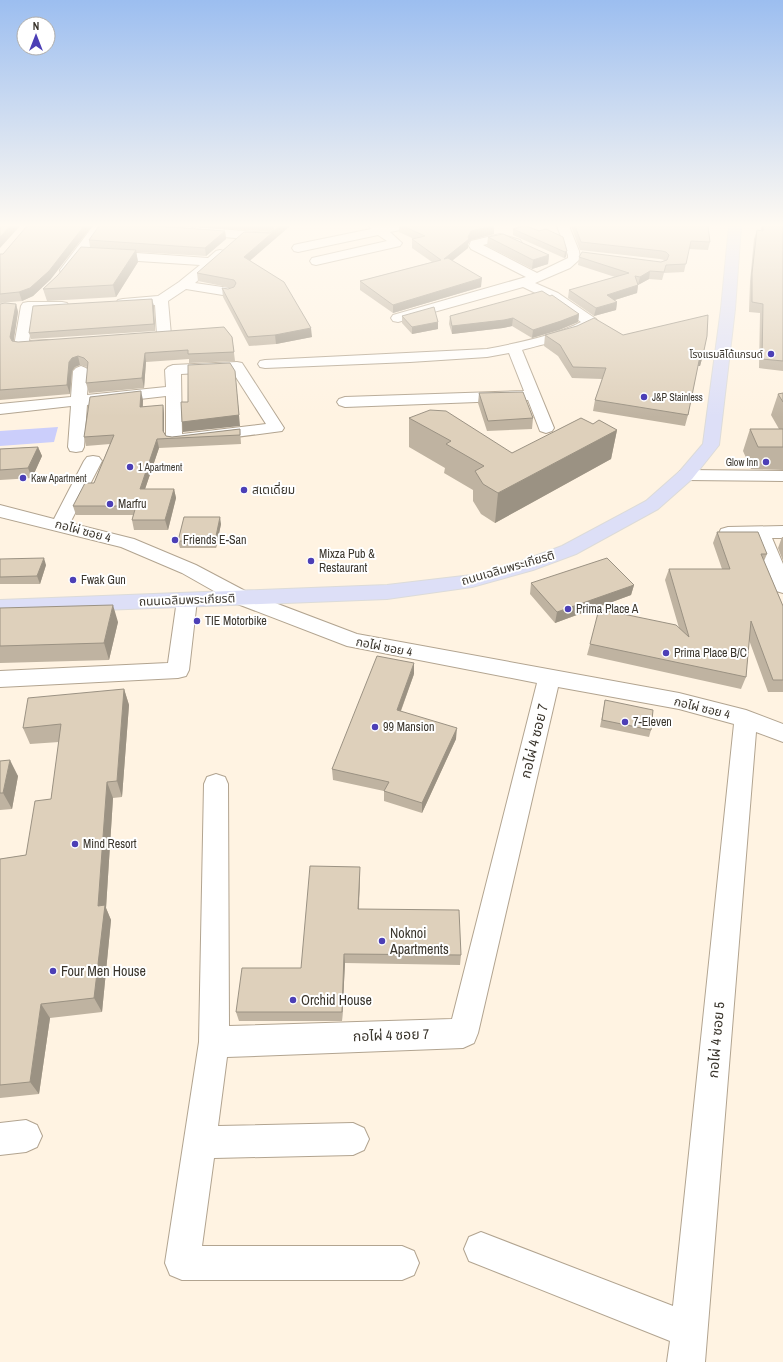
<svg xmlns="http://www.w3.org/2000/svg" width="783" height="1362" viewBox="0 0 783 1362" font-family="'Archivo Narrow','Noto Sans Thai',sans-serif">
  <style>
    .water { fill: #cbcefb }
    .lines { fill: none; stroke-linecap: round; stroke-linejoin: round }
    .minor-casing { stroke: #b2a490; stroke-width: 2 }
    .major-casing { stroke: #dcdbd9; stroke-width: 2 }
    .minor { fill: #fff; fill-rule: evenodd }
    .major { fill: #dddff7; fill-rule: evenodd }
    .wall { fill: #bfb3a1 }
    .shaded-wall { fill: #9b9283 }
    .building { fill: #ded0bb; stroke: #9b9283 }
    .poi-dot { fill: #4c3fb6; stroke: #fff; stroke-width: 1.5 }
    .labels { text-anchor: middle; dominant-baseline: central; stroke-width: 4; stroke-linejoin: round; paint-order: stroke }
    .far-poi-label { font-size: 10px; fill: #3a352c; stroke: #fff; text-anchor: start }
    .poi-label { font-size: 12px; fill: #3a352c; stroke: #fff; text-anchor: start }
    .street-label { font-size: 12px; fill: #3a352c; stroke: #fff }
    .near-street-label { font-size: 14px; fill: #3a352c; stroke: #fff }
    .near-poi-label { font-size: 14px; fill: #3a352c; stroke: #fff; text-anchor: start }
  </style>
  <rect width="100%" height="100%" fill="#fff3e2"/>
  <path class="water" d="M58,427l-4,15 -54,4v-15z"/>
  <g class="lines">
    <defs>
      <path id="minor" d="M93,226h12l-34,47h-10l-1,-3z
        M369,226h39l-2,3 -16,3 12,11 -2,3 -84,19 -4,-1 -2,-3 2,-3 75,-17 -9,-6 -80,17 -4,-1 -2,-3 2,-3 4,-1 73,-15z
        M557,226h12l10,25 1,8 -10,9 -35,15 23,10 38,26 2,3c-9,13 -59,23 -76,28l32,78 -2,3 -6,2 -6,-2 -12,-31 -183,7 -6,-2 -2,-3 2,-3 6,-2 179,-6 -15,-38 -22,4 -77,5 -145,6 -5,-1 -2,-3 2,-3 5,-1 222,-11c27,-5 70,-14 94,-27l-33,-23 -25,-12 -125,35 -5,-1 -2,-3 2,-3 133,-38 -55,-28 -2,-3 2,-5 29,-7 20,6 2,3 -2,3 -4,1 -16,-6 -17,4 54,28 31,-15v-3z
        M196,227l71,6 4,1 2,3 -2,3 -4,1 -75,-7 -2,-3 2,-3z
        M220,250l4,1 2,3 -2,3 -29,26 34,5 5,1 2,3 -2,3 -5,1 -43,-7 -18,12 3,34 -2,3 -5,1 -5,-1 -2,-3 -2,-30 -32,2 -5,-1 -2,-3 2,-3 5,-1 35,-3 21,-14 21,-17 -92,-6 -4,-1 -2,-3 2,-3 4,-1 100,7 8,-7z
        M28,302h34l5,1 2,3 -2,3 -33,1 -5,31 18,-1 5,1 2,3 -2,3 -31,3 -5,-1 -2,-3 7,-40 2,-3z
        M237,362l5,1 42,65 -2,3 -108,14 -6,-1 -2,-4v-44l-79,9 -3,42 -2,4 -6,1 -6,-1 -2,-4 3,-41 -71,8v-10l71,-7 2,-26 3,-3 5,-2 5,2 3,3 -2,24 79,-8 -1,-17 3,-3 5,-2zM232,371l34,53 -84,10 -1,-60z
        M93,456l6,1 3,4 -32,62 64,16 62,26 53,28 108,41 322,59 67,17 37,14v18l-27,-10 -51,630h-38l3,-21 -201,-80 -5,-12 5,-12 12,-5 192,74 61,-582 -55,-15 -121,-22 -80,346 -4,10 -11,5 -236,9 -9,69 135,-3 11,5 5,11 -5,11 -11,5 -139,3 -12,88h200l12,5 5,12 -5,12 -12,5h-220l-12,-5 -5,-12 34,-221 5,-258 3,-7 9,-3 9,3 3,7 1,242 223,-7 85,-336 -190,-37 -112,-43 -53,-30 -61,-26 -121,-30v-12l54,14 30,-58 3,-4z
        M686,470l97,1v10l-97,-1 -6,-1 -3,-4 3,-4z
        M783,526v12h-11l11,26v29l-7,-2 -3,-5 -20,-48 -25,1 -7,-2 -2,-4 2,-4 7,-2z
        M187,593l7,2 3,5 -8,70 -3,6 -8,2 -178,9v-16l168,-8 9,-63 3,-5z
        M26,1120l11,5 5,11 -5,11 -11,5 -26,3v-32z"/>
      <path id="major" d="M729,226h12l-6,83 -16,136 -27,34 -34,30 -82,45 -43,16 -61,17 -85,12 -387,15v-14l387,-15 85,-10 47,-13 43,-16 84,-45 34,-30 23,-27 18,-135z"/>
    </defs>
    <use href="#minor" class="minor-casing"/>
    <use href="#major" class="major-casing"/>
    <use href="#minor" class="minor"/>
    <use href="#major" class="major"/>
  </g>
  <path class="wall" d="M172,226h118l-40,34 62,77 -36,7 -27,2 -26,-49 -1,-9 6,1 4,-1 -34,-7 -1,-8 74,-41 -11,-1z
    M399,226h95v8l-23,6 -3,4v4l-16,13 29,26 -88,26 -33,-23v-9l72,-19 -20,-14v-9h2l-15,-7z
    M571,226h137l2,16 -2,8 -19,-1 -5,23 -20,1 -2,7 -13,-1 -11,6 -1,8 -22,7 2,2 -1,8 -22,6 -26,-18 1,-8 46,-13 -37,-12 1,-8 82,5 4,-2h-1l-4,-1 -80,-9z
    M761,226h22v145l-24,-3 1,-55 -11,-1 1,-30 4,-43 3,-9 4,1z
    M513,229l54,22 -1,6 -2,1 -51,-23z
    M225,231l1,8 -20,17 -70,-4 2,10 -22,35 -69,4 -4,-12 47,-42 -1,-7z
    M488,237l61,18 -1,9 -16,5 -45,-23z
    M0,254l51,25 -18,17 -11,5 -22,2z
    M0,304h16l2,8 -5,29 5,1 214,-5 3,24 -46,2v-4l-43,3 -2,26 -55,5 -3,-10 2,-15 -1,-1 -7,-2 -5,2 -3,4 -2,23 -70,6z
    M154,306l1,25 -124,8 -2,-6z
    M579,314l-1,8 -19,8 -27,8 -20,-12 -9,2 -51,6 -3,-10 1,-8z
    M402,316l36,6v7l-26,5 -10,-11z
    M545,335h78l80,20 -3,11h-3l-9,49 -3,11 -92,-15 2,-11 7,-21 -30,-1 -14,-22 -14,-10z
    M479,393l54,25 -1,11 -45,2 -9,-28z
    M783,393v77l-32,-1 -8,-18 7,-22h29l-8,-14 7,-21z
    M143,400v7l20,-2 1,9v20l2,2 6,1 68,-8 1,15 -82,4 -14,41h29l2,9 -8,32h-34l-2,-10 1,-5h-57l-3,-9 21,-23 16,-39 -24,2 -2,-9z
    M409,418l103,35 81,-29 24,6 -6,29 -116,64 -14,-9 -8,-13v-11l-29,-17 1,-5 -36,-21z
    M38,447l4,9 -10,22 -32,2v-31z
    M221,524l-5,24h-36l-2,-7z
    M717,532l50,22 -3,7 19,45v86h-15l-19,-52 -3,37 -5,12 -154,-34 3,-11 89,-16 -14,-48 4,-11h53l-9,-26z
    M782,537h1v24l-5,-13z
    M0,559l46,6 -6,19h-40z
    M531,583l103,2 -3,10 -76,28 -25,-29z
    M0,608l118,14 -9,38 -109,3z
    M414,674l-13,37 55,28 -34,74 -38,-12v-10l-51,-11 -1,-11z
    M124,689l5,16 -7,92 -9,1 -7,110 5,12 -9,92 -52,6 -11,76 -39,4v-239l26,-4 25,-56 8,-57 -29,2 -7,-16z
    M605,700l46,30 -2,7 -49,-10z
    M0,761l18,15 -6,33 -12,1z
    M360,876l-1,33 102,46 -1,10 -115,-2 -3,58h-103l-3,-9 65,-44z"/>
  <path class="shaded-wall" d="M10,226h10l-20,22v-11z
    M84,226h8l-41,53 -18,17 -11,5 -3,-9z
    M280,226h10l-45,39 -1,-8z
    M494,226v8l-23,6 -3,4v4l-24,19v-8l24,-22 3,-6z
    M225,231l1,8 -20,17 -1,-8z
    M136,250l2,12 -22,35 -3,-12z
    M567,251l-1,6 -2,1 1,-6z
    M549,255l-1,9 -16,5 1,-9z
    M650,271l-1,8 -11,6 2,-8z
    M482,278l-1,9 -88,26v-8z
    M638,285l-1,8 -32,10 2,-8z
    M152,299l2,7 1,25 -1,-7z
    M617,302l-1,8 -22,6 2,-8z
    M16,304l2,8 -5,34 -3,-9z
    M579,314l-1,8 -19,8 -27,8 1,-8z
    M513,318l-1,8 -9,2 -51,6v-8z
    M438,322v7l-26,5v-7z
    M311,328l1,9 -36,7 -1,-9z
    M145,353l1,9 -2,26 -2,-10z
    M703,355l-3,11h-3l3,-10z
    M78,356l2,9 -5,2 -3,4 -2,23 -3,-9 2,-23 3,-4z
    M235,371l5,55 -57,6 -1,-10z
    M141,391l2,9 -1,16 -2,-9z
    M163,405l1,9v26l-1,-9z
    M617,430l-6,29 -116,64 3,-30z
    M157,439l2,9 -17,50 -2,-9z
    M38,447l4,9 -10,22 -4,-10z
    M174,489l2,9 -8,32 -3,-10z
    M220,517l1,7 -5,24 -1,-7z
    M44,558l2,7 -6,19 -3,-8z
    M634,585l-3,10 -76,28 2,-11z
    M113,605l5,17 -9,38 -5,-17z
    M414,663v11l-17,47v-11z
    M124,689l5,16 -7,92 -5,-16z
    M457,728l-1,11 -34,74v-10z
    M10,760l8,16 -6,33 -9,-16z
    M107,782l6,16 -7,110 5,12 -9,92 -8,-14 4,-92z
    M360,867v9l-2,42v-9z
    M344,954l1,9 -3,58v-9z
    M41,1004l9,14 -11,76 -9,-12z"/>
  <path class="building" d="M0,226h10l-10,11z
    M27,226h57l-35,45 -19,17 -11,4 -19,2v-40h3z
    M99,226h57l69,5 -20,17 -116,-8z
    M271,226h9l-36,31 40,25 27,46 -36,7 -27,2 -26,-49 6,1 6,-2 2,-4 -2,-3 -37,-7 47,-41 26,1 4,-3z
    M403,226h91l-23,5 -3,6 1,2 -25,20 4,-1 34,20 -89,27 -33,-24 81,-21 -29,-21 13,-3z
    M523,226h4l12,5 7,-2 17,8 4,14 -2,1 -52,-23z
    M575,226h133l2,16 -19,-1 -5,23 -20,1 -2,7 -14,-1 -10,6 -5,-1 3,9 -31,10 10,7 -21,6 -27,-18 60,-17 -50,-16 3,-5 79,10 6,-2 2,-5 -3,-3 -4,-1 -81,-9z
    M763,226h20v135l-21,-2 1,-55 -11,-2v-29l5,-43 6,1z
    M503,234l46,21 -16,5 -45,-23z
    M81,247l55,3 -23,35 -70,4 15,-14z
    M542,291l8,5 2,-1 27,19 -18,7 -28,9 -20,-12 -9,2 -52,6 -2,-10z
    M152,299l2,25 -125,9 4,-27z
    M5,303l11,1 -6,33 2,4 6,1 206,-15 8,10 2,15 -46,2v-4l-43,3 -3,25 -56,5 2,-21 -4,-4 -6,-2 -6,2 -3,4 -2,23 -67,5v-86z
    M434,307l4,15 -26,5 -10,-11z
    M708,315l-1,21 -4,19 -3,1 -12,59 -93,-15 11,-32 -33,-1 -13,-22 -15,-10 32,-9 17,-8 29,17z
    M230,363l5,8 4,44 -57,7 -1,-20h7v-37z
    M141,391l-1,16 23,-2v26l3,5 6,1 68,-8v6l-83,4 -17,50h34l-9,31h-33l4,-14h-63l12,-23h9l20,-48 -30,2 6,-40z
    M523,392l10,26 -45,3 -9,-28z
    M783,393v9l-5,-8z
    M430,410l16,1 66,42 69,-35 12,6 6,-4 18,10 -119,63 -15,-9 -8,-13 9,-5 -38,-22 5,-3 -42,-23z
    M750,429h33v18h-25z
    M38,447l-10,21 -28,2v-21z
    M184,517h36l-5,24h-37z
    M717,532h41l9,22h-6l22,52v74h-10l-22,-59 -5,56 -156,-33 9,-35 77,16 13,12 -20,-68h61z
    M44,558l-7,18 -37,1v-18z
    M607,558l27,27 -77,27 -26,-29z
    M113,605l-9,38 -104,3v-38z
    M377,656l37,7 -17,47 60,18 -35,75 -38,-12 5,-9 -57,-13z
    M124,689l-7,92 -10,1 -9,124 7,-1 -11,93 -53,6 -11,78 -30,3v-226l26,-4 9,-54 16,-2 10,-75 -38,4 5,-30z
    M605,700l48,10 -2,20 -49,-10z
    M10,760l-7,33h-3v-32z
    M310,866l50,1 -2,42 101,1 2,45 -117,-1 -2,58h-106l6,-44h59z"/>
  <linearGradient id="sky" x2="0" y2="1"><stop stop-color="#9cbef0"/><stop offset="0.54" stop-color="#fffaf2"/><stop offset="1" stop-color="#fffaf2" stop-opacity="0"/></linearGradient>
  <rect width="783" height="417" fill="url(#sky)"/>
  <g class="poi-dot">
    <circle cx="771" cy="354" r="4"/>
    <circle cx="644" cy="397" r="4"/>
    <circle cx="766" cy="462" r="4"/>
    <circle cx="130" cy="467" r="4"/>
    <circle cx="23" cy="478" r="4"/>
    <circle cx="244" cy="490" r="4"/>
    <circle cx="110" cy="504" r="4"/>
    <circle cx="175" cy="540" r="4"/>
    <circle cx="311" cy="561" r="4"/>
    <circle cx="73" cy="580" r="4"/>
    <circle cx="568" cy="609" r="4"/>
    <circle cx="197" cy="621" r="4"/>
    <circle cx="666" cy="653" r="4"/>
    <circle cx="625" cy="722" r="4"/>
    <circle cx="375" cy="727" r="4"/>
    <circle cx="75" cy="844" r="4"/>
    <circle cx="382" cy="941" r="4"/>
    <circle cx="53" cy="971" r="4"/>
    <circle cx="293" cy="1000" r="4"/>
  </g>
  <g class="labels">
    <g class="far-poi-label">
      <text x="763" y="354" text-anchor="end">โรงแรมลิโด้แกรนด์</text>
      <text x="652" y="397">J&amp;P Stainless</text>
      <text x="758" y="462" text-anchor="end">Glow Inn</text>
      <text x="138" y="467">1 Apartment</text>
      <text x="31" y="478">Kaw Apartment</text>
    </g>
    <g class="poi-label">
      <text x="252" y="490">สเตเดี่ยม</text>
      <text x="118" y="504">Marfru</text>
      <text x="183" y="540">Friends E-San</text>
      <text x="319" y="554">Mixza Pub &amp;<tspan x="319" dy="14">Restaurant</tspan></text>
      <text x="81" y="580">Fwak Gun</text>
      <text x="576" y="609">Prima Place A</text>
      <text x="205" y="621">TIE Motorbike</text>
      <text x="674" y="653">Prima Place B/C</text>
      <text x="633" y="722">7-Eleven</text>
      <text x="383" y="727">99 Mansion</text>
      <text x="83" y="844">Mind Resort</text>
    </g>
    <g class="street-label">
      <text transform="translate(83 531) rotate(15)">กอไผ่ ซอย 4</text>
      <text transform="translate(508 568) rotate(-16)">ถนนเฉลิมพระเกียรติ</text>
      <text transform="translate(187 600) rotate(-2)">ถนนเฉลิมพระเกียรติ</text>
      <text transform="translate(384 647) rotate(11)">กอไผ่ ซอย 4</text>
      <text transform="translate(702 708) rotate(14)">กอไผ่ ซอย 4</text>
    </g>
    <g class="near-street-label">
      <text transform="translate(534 741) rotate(-76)">กอไผ่ 4 ซอย 7</text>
      <text transform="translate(391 1035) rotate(-2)">กอไผ่ 4 ซอย 7</text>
      <text transform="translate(716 1040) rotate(-85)">กอไผ่ 4 ซอย 5</text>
    </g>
    <g class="near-poi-label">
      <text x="390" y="933">Noknoi<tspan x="390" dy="16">Apartments</tspan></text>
      <text x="61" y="971">Four Men House</text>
      <text x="301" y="1000">Orchid House</text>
    </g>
  </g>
  <g transform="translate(36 36)"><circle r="19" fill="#ffffff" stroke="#b0aeab"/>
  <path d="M0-3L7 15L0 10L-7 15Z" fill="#4c3fb6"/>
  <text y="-6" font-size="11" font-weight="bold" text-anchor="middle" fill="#3a352c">N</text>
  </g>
</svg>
